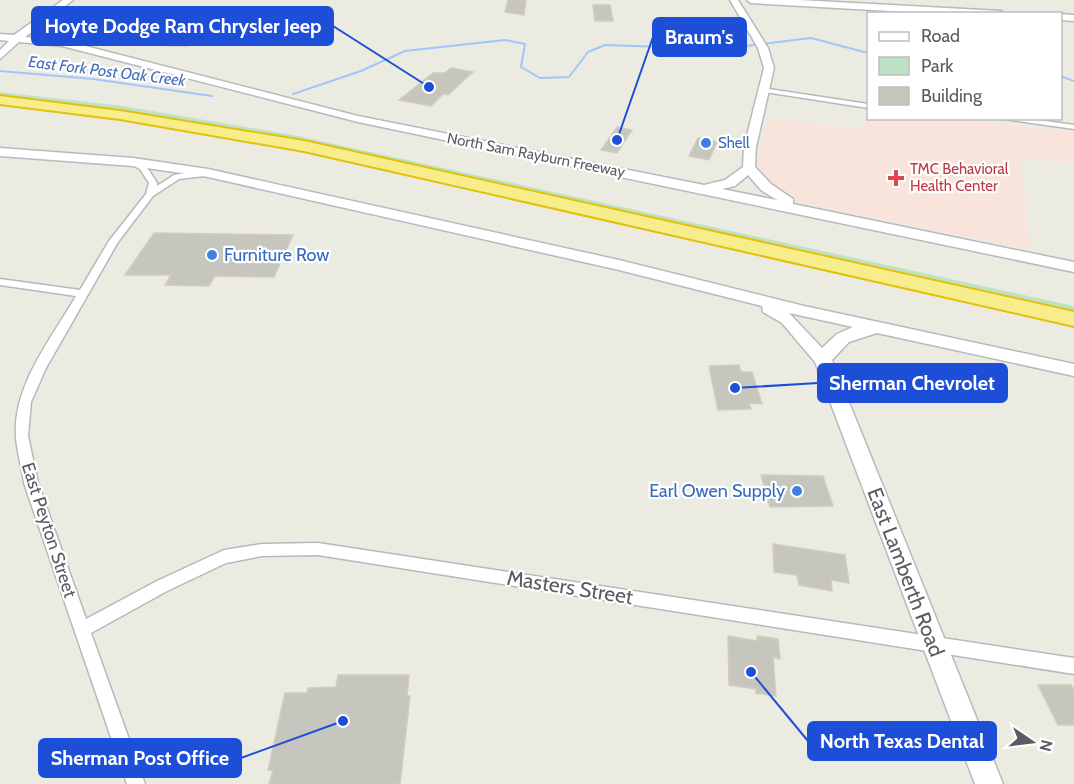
<svg xmlns="http://www.w3.org/2000/svg" width="1074" height="784" viewBox="0 0 1074 784" font-family="Cabin,sans-serif">
  <style>
    .medical { fill: #f9e4dc }
    .green { fill: #bee3c4 }
    .lines { fill: none; stroke-linecap: round; stroke-linejoin: round }
    .stream { stroke: #a2c6fa; stroke-width: 2 }
    .building { fill: #c6c5be; stroke: #d0cdc0; stroke-width: 1.5 }
    .street-casing { stroke: #b6b8bd; stroke-width: 3 }
    .secondary-casing { stroke: #b7b9bf; stroke-width: 3 }
    .highway-casing { stroke: #e1c10b; stroke-width: 4 }
    .street { fill: #fff; fill-rule: evenodd }
    .secondary { fill: #fff; fill-rule: evenodd }
    .highway { fill: #f7ed8c; fill-rule: evenodd }
    .shop-dot { fill: #3f7fe0; stroke: #fff; stroke-width: 2 }
    .health-dot { fill: #e0444e; stroke: #fff; stroke-width: 2 }
    .labels { text-anchor: middle; dominant-baseline: central; stroke-width: 4.5; stroke-linejoin: round; paint-order: stroke }
    .far-shop-label { font-size: 15px; fill: #366cbe; stroke: #fff; text-anchor: start }
    .far-street-label { font-size: 15px; fill: #595c61; stroke: #fff }
    .far-health-label { font-size: 15px; fill: #be3a42; stroke: #fff; text-anchor: start }
    .far-water-label { font-size: 16px; font-style: italic; fill: #476dbc; stroke: #fff }
    .shop-label { font-size: 18px; fill: #366cbe; stroke: #fff; text-anchor: start }
    .street-label { font-size: 18px; fill: #595c61; stroke: #fff }
    .near-street-label { font-size: 21px; fill: #595c61; stroke: #fff }
    .leader { fill: none; stroke: #1d4ed8; stroke-width: 2 }
    .callout-dot { fill: #1d4ed8; stroke: #fff; stroke-width: 2 }
    .callout { fill: #1d4ed8; stroke: #1d4ed8; stroke-width: 2 }
    .callout-label { font-size: 20px; text-anchor: middle; font-weight: bold; fill: #fff }
  </style>
  <rect width="100%" height="100%" fill="#ecebe1"/>
  <path class="medical" d="M867,108l1,10 92,1 114,13v33l-53,-8 9,93 -225,-47 -28,-12 -21,-30 13,-42 96,10z"/>
  <path class="green" d="M0,92l123,14 170,29 781,171v20l-852,-192 -65,-11 -157,-21z"/>
  <g class="lines">
    <path class="stream" d="M0,71l93,8 119,17
      M1060,76l14,5
      M293,94l68,-23 44,-20 100,-11 20,4 -4,23 19,11 29,-1 19,-25 17,-7 117,4 89,-11 57,15"/>
  </g>
  <path class="building" d="M508,0h18l-2,15 -19,-3z
    M593,5h17l3,16h-18z
    M181,32h20l-12,14h-21z
    M451,68l22,4 -25,23 -5,-1 -12,12 -32,-6 34,-27h12z
    M617,127l15,3 -15,23 -16,-3z
    M698,138l19,4 -8,18 -20,-4z
    M154,233l139,2 -19,42 -59,-1 -6,10 -44,-1 6,-10h-46z
    M739,365l2,7h11l10,32 -13,-1 2,6 -33,1 -9,-44z
    M761,475l62,1 10,30 -63,1z
    M773,544l72,11 4,28 -18,-3 1,11 -33,-6 -2,-10 -23,-3z
    M728,636l29,5v-5l21,3 2,20 -7,-2 3,39 -20,-3v-4l-27,-4z
    M338,675h71l-2,21h3l-10,88h-131l4,-13 -5,-1 17,-77h22l1,-5 28,-1z
    M1038,685h33l3,5v35h-16z"/>
  <g class="lines">
    <defs>
      <path id="street" d="M762,88l106,16v4l-103,-16h-3z
        M996,118h27l51,7v4z
        M130,160c15,0 20,12 27,23v3l17,-11 30,-5 4,3 -4,3 -25,3 -26,17 -35,46 -72,126 -15,34 -3,34 10,47 48,136 71,-38 67,-31 38,-6 56,-1 756,115v16l-756,-119 -56,1 -36,7 -59,28 -76,42 54,151h-18l-103,-301c-2,-15 -7,-31 -8,-46 -4,-51 36,-99 60,-141l-76,-11v-6l80,11 29,-49 37,-47 3,-11 -9,-14 -10,-5z"/>
      <path id="secondary" d="M63,0h10l-48,37 37,3 296,76 346,69 21,-5 18,-13 1,-20 20,-79 -6,-20 -28,-48h8l30,48 6,20 -18,79 -1,20 16,17 22,15v5l281,58v10l-716,-150 -296,-76 -43,-4 -19,17v-9l9,-9 -9,-1v-6l14,1zM748,175l13,15 16,10 -55,-11 13,-3z
        M747,0h52l202,11 4,3h-62l-192,-11z
        M1060,14l14,1v6l-14,-1z
        M0,148l133,10 75,11 411,91 185,46 270,58v12l-197,-43 -28,9 -17,18 171,424h-28l-160,-422 -33,-39 -19,-11 -1,-6 -143,-36 -411,-93 -75,-11 -133,-10zM789,313l64,14 -16,7 -15,14z"/>
      <path id="highway" d="M0,96l120,15 184,30 770,171v14l-770,-175 -184,-32 -120,-15z"/>
    </defs>
    <use href="#street" class="street-casing"/>
    <use href="#secondary" class="secondary-casing"/>
    <use href="#highway" class="highway-casing"/>
    <use href="#street" class="street"/>
    <use href="#secondary" class="secondary"/>
    <use href="#highway" class="highway"/>
  </g>
  <g class="shop-dot">
    <circle cx="706" cy="143" r="6"/>
    <circle cx="212" cy="255" r="6"/>
    <circle cx="797" cy="491" r="6"/>
  </g>
  <path class="health-dot" d="M893 169h6v6h6v6h-6v6h-6v-6h-6v-6h6z"/>
  <g class="labels">
    <g class="far-shop-label">
      <text x="718" y="143">Shell</text>
    </g>
    <g class="far-street-label">
      <text transform="translate(536 155) rotate(11)">North Sam Rayburn Freeway</text>
    </g>
    <g class="far-health-label">
      <text x="910" y="169">TMC Behavioral<tspan x="910" dy="17">Health Center</tspan></text>
    </g>
    <g class="far-water-label">
      <text transform="translate(107 71) rotate(7)">East Fork Post Oak Creek</text>
    </g>
    <g class="shop-label">
      <text x="224" y="255">Furniture Row</text>
      <text x="785" y="491" text-anchor="end">Earl Owen Supply</text>
    </g>
    <g class="street-label">
      <text transform="translate(49 530) rotate(72)">East Peyton Street</text>
    </g>
    <g class="near-street-label">
      <text transform="translate(906 572) rotate(69)">East Lamberth Road</text>
      <text transform="translate(570 587) rotate(9)">Masters Street</text>
    </g>
  </g>
  <path class="leader" d="M429 87L333 26M617 140L653 37M735 388L818 383M751 672L808 741M343 721L241 758"/>
  <g class="callout-dot">
    <circle cx="429" cy="87" r="6"/>
    <circle cx="617" cy="140" r="6"/>
    <circle cx="735" cy="388" r="6"/>
    <circle cx="751" cy="672" r="6"/>
    <circle cx="343" cy="721" r="6"/>
  </g>
  <g class="callout">
    <rect x="32" y="7" width="301" height="38" rx="6"/>
    <rect x="653" y="18" width="93" height="38" rx="6"/>
    <rect x="818" y="364" width="189" height="38" rx="6"/>
    <rect x="808" y="722" width="188" height="38" rx="6"/>
    <rect x="39" y="739" width="202" height="38" rx="6"/>
  </g>
  <g class="callout-label">
    <text x="183" y="33">Hoyte Dodge Ram Chrysler Jeep</text>
    <text x="699" y="44">Braum's</text>
    <text x="912" y="390">Sherman Chevrolet</text>
    <text x="902" y="748">North Texas Dental</text>
    <text x="140" y="765">Sherman Post Office</text>
  </g>
  <rect x="867" y="12" width="195" height="108" fill="#ffffff" stroke="#bdbec0" stroke-width="1.5"/>
  <rect x="879" y="32" width="30" height="9" fill="#ffffff" stroke="#bdbec0" stroke-width="1.5"/>
  <text x="921" y="42" font-size="18" fill="#595c61">Road</text>
  <rect x="879" y="57" width="30" height="18" fill="#bee3c4" stroke="#bdbec0" stroke-width="1.5"/>
  <text x="921" y="72" font-size="18" fill="#595c61">Park</text>
  <rect x="879" y="87" width="30" height="18" fill="#c6c5be" stroke="#bdbec0" stroke-width="1.5"/>
  <text x="921" y="102" font-size="18" fill="#595c61">Building</text>
  <g transform="translate(1032 742) rotate(104)" stroke="#ffffff" stroke-width="4.5" paint-order="stroke">
  <path d="M0-4.5L10 22L0 15L-10 22Z" fill="#595c61"/>
  <text y="-9" font-size="16" font-weight="bold" text-anchor="middle" fill="#595c61">N</text>
  </g>
</svg>
